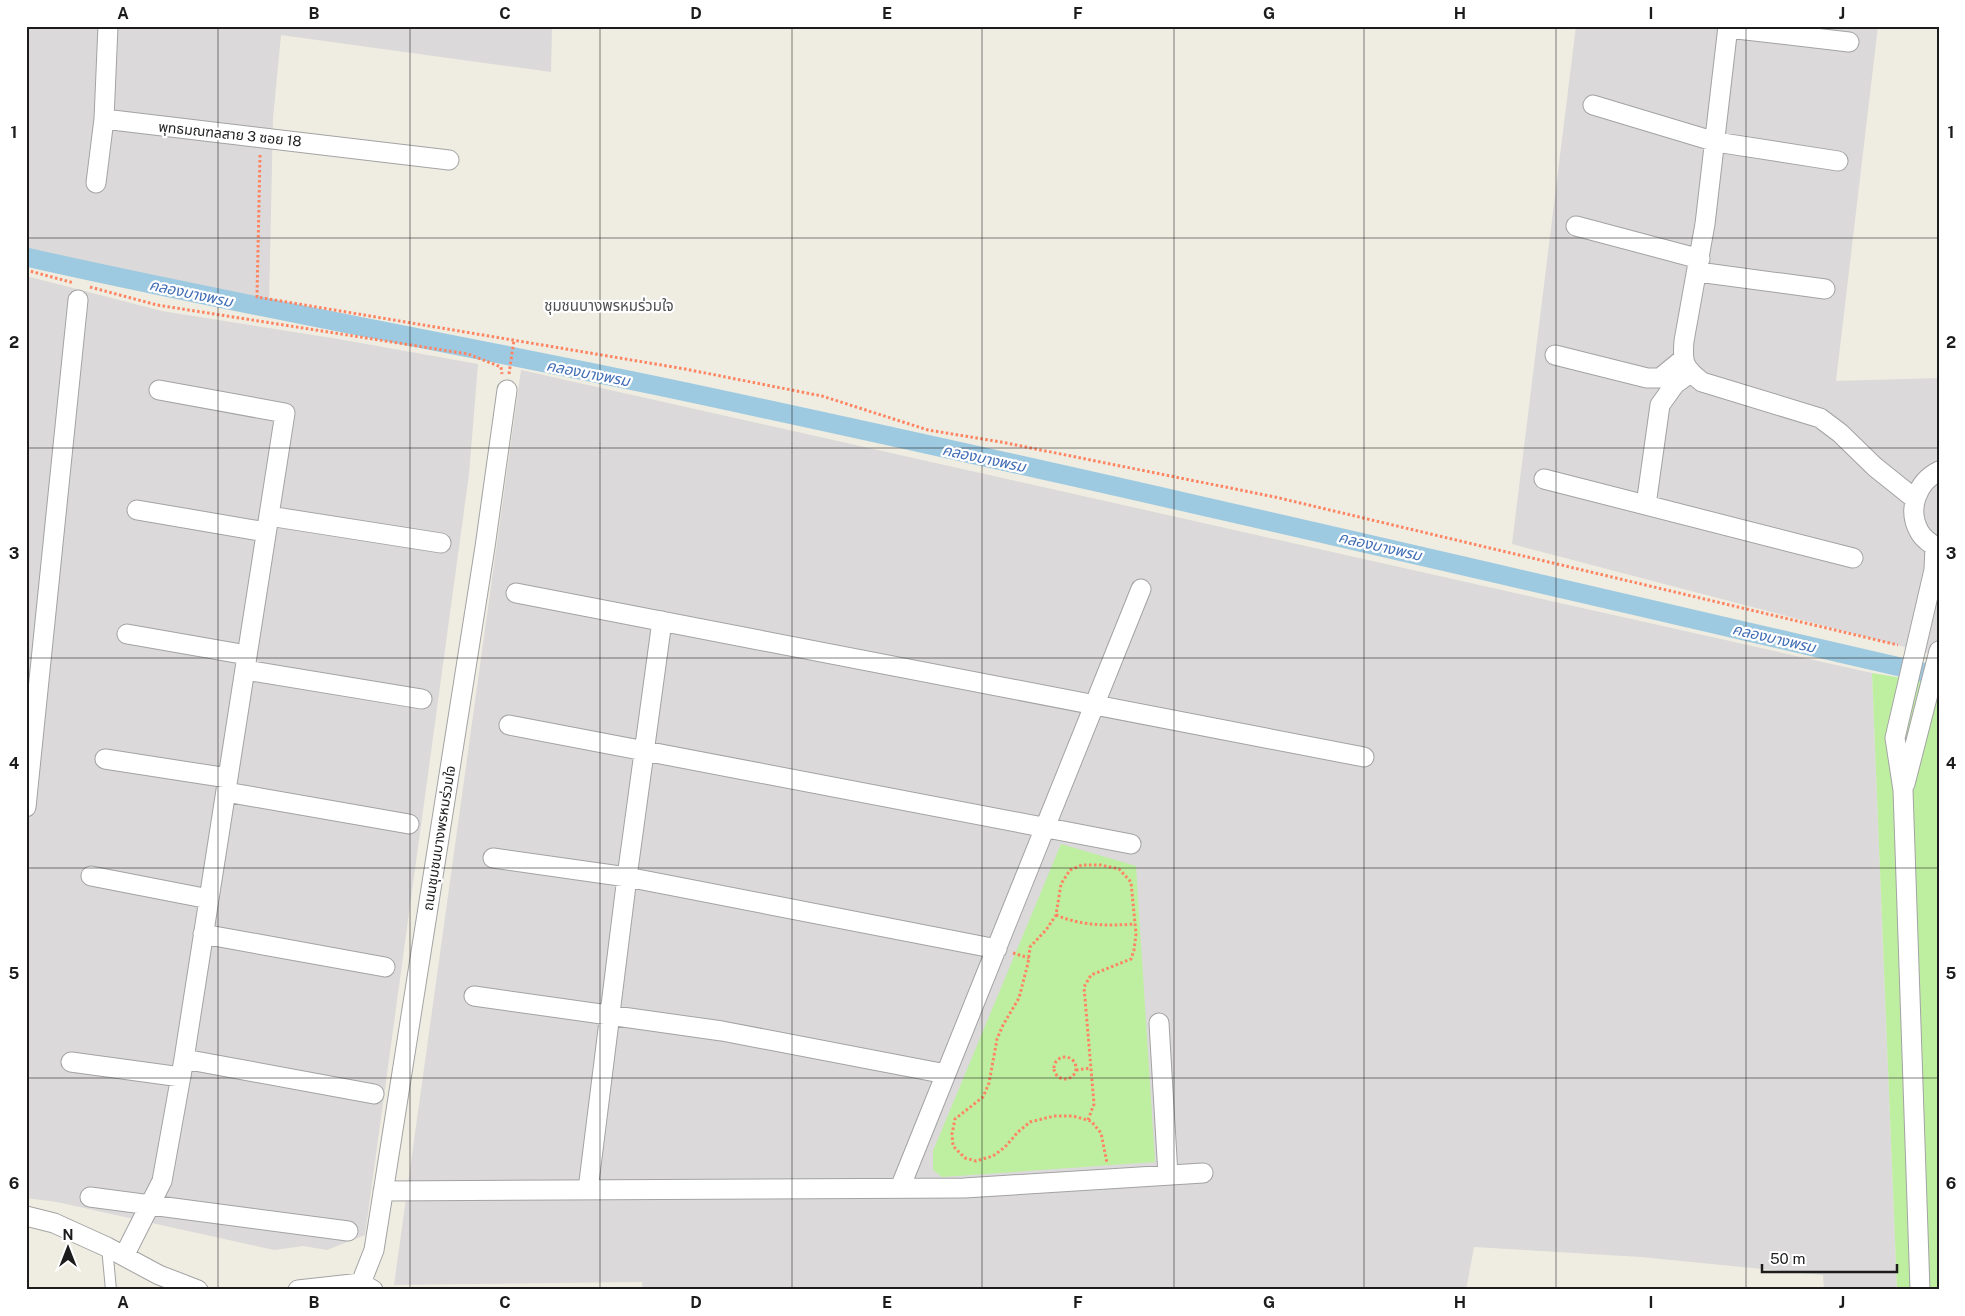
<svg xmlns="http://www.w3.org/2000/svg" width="1965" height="1316" viewBox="0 0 1965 1316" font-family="'Public Sans','Noto Sans Thai',sans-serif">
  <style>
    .residential { fill: #dbd9d9 }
    .grass { fill: #beefa1 }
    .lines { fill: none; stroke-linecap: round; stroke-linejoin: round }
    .canal { stroke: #9dcae1; stroke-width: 19 }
    .lane-casing { stroke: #a3a3a3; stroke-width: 12 }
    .street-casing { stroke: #a3a3a3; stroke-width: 21 }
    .path { stroke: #ff8462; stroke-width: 3; stroke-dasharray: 2.5 2.5; stroke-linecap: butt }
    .lane { stroke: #fff; stroke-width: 10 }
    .street { stroke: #fff; stroke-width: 19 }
    .grid { fill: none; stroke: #1c1c1c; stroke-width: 1; stroke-opacity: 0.55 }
    .labels { text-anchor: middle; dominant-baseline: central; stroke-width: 4.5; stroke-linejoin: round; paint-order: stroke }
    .street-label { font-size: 14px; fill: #1c1c1c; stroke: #fff }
    .water-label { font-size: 15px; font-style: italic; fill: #406db5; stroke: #fff }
    .neighbourhood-label { font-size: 15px; fill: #4f4f4f; stroke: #fff }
    .neatline { fill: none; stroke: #1c1c1c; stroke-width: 2 }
    .grid-label { font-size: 16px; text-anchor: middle; font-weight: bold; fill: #1c1c1c }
  </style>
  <rect width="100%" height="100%" fill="#efece1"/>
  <path class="residential" d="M26,26h526l-1,46 -270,-37 -8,83 -4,185 -243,-53z
    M1576,26h302l-42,355 103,-3v278l-427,-112z
    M26,276l136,35 176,28 140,25 -9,110 -104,761 -38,15 -24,-4 -29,4 -217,-48 -31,-4z
    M521,370l1351,303 25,617h-73l-1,-15 -182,-18 -167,-10 -8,43h-823l-1,-8 -248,3z"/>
  <path class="grass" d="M1872,673l67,11v606h-42z
    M1061,844l75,22 19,296 -213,15 -9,-7v-19z"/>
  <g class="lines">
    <path class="canal" d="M26,257c221,50 444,89 665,136 417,89 832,187 1248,283"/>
    <defs>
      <path id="lane" d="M107,1247l4,43"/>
      <path id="street" d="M108,26l-4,93 345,41
        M1728,26l-23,198 -21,117c-2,22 0,27 18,41l118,36 20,15 35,34 40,32
        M1728,28l121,14
        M1593,105l123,37 122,19
        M96,183l8,-64
        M1576,226l124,33
        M1698,272l127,17
        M1555,355l92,23h13l22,-18
        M1939,471c-22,11 -32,38 -20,60 4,8 12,13 20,18
        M1544,479l309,79
        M1646,505l14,-100 15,-21 15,-11
        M137,510l129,22
        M269,516l172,27
        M516,593l848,164
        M127,634l120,21
        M245,670l177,29
        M509,725l622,119
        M105,759l123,19
        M1905,784l34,-133
        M226,792l183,32
        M26,807l52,-507
        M493,858l134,19 370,72
        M91,876l118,23
        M203,934l182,33
        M474,996l248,35 224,43
        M1159,1023l9,152
        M184,1059l190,35
        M71,1062l110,15
        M900,1188l241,-599
        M588,1190l39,-313 35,-256
        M383,1191l581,-3 239,-15
        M90,1197l258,34
        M26,1216l28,7 53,24 52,28 39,15
        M124,1256l38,-75 22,-122 101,-646 -126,-23
        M361,1283l13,-33 111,-703 22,-157
        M298,1290l63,-7 12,7
        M1920,1290l-17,-500 -8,-52 39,-168 1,-23"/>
    </defs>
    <use href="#lane" class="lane-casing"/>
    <use href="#street" class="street-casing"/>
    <path class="path" d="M260,155l-3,142 428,72 137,27 106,34 73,12 274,55 623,148
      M26,270l48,13
      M90,287l67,18 311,49 33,13 1,7
      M509,374l5,-34
      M1056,915c26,11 51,11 79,9
      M1013,953l16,5
      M1054 1068a11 11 0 1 1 22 0a11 11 0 1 1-22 0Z
      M1076,1070l15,-2
      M1088,1120l6,-16 -10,-117 7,-12 40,-16 3,-9 2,-16 -5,-52 -12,-13 -18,-4h-19l-12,5 -9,14 -5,31 -10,15 -16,17 -2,16 -9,35 -16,27 -6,14 -8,44 -6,14 -28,22 -3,15 1,12 12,12 11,3 17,-5 12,-9 13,-15 12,-10 24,-6h19l18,5 10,12 6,30"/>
    <use href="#lane" class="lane"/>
    <use href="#street" class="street"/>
  </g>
  <path class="grid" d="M218,26v1264M410,26v1264M600,26v1264M792,26v1264M982,26v1264M1174,26v1264M1364,26v1264M1556,26v1264M1746,26v1264M26,238h1913M26,448h1913M26,658h1913M26,868h1913M26,1078h1913"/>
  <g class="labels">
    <g class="street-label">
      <text transform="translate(230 134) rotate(6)">พุทธมณฑลสาย 3 ซอย 18</text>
      <text transform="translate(439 838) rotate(-81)">ถนนชุมชนบางพรหมร่วมใจ</text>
    </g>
    <g class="water-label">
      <text transform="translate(191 293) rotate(12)">คลองบางพรม</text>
      <text transform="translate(588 373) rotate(11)">คลองบางพรม</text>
      <text transform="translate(984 458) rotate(12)">คลองบางพรม</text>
      <text transform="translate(1380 546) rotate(13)">คลองบางพรม</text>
      <text transform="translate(1774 638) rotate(13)">คลองบางพรม</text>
    </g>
    <g class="neighbourhood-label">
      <text x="609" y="305">ชุมชนบางพรหมร่วมใจ</text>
    </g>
  </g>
  <rect width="1965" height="1316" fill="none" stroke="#ffffff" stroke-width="55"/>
  <g transform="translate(68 1248)" stroke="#ffffff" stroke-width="4" paint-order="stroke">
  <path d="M0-4L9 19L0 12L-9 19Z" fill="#1c1c1c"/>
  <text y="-8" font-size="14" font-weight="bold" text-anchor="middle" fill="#1c1c1c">N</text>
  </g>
  <path d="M1762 1264v8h135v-8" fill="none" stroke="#1c1c1c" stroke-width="2.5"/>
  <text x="1770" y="1264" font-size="15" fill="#1c1c1c" stroke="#ffffff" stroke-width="4" paint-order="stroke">50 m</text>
  <rect x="28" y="28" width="1910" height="1260" class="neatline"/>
  <g class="grid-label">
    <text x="123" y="19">A</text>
    <text x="314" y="19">B</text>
    <text x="505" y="19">C</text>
    <text x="696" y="19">D</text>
    <text x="887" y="19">E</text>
    <text x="1078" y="19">F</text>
    <text x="1269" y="19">G</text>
    <text x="1460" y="19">H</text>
    <text x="1651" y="19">I</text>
    <text x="1842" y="19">J</text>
    <text x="14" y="138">1</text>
    <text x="1951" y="138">1</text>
    <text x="14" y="348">2</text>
    <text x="1951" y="348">2</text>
    <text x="14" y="559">3</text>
    <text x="1951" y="559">3</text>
    <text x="14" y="769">4</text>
    <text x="1951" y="769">4</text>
    <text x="14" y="979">5</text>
    <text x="1951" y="979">5</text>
    <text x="14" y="1189">6</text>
    <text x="1951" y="1189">6</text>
    <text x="123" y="1308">A</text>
    <text x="314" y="1308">B</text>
    <text x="505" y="1308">C</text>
    <text x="696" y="1308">D</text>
    <text x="887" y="1308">E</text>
    <text x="1078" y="1308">F</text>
    <text x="1269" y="1308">G</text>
    <text x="1460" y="1308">H</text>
    <text x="1651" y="1308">I</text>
    <text x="1842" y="1308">J</text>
  </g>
</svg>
